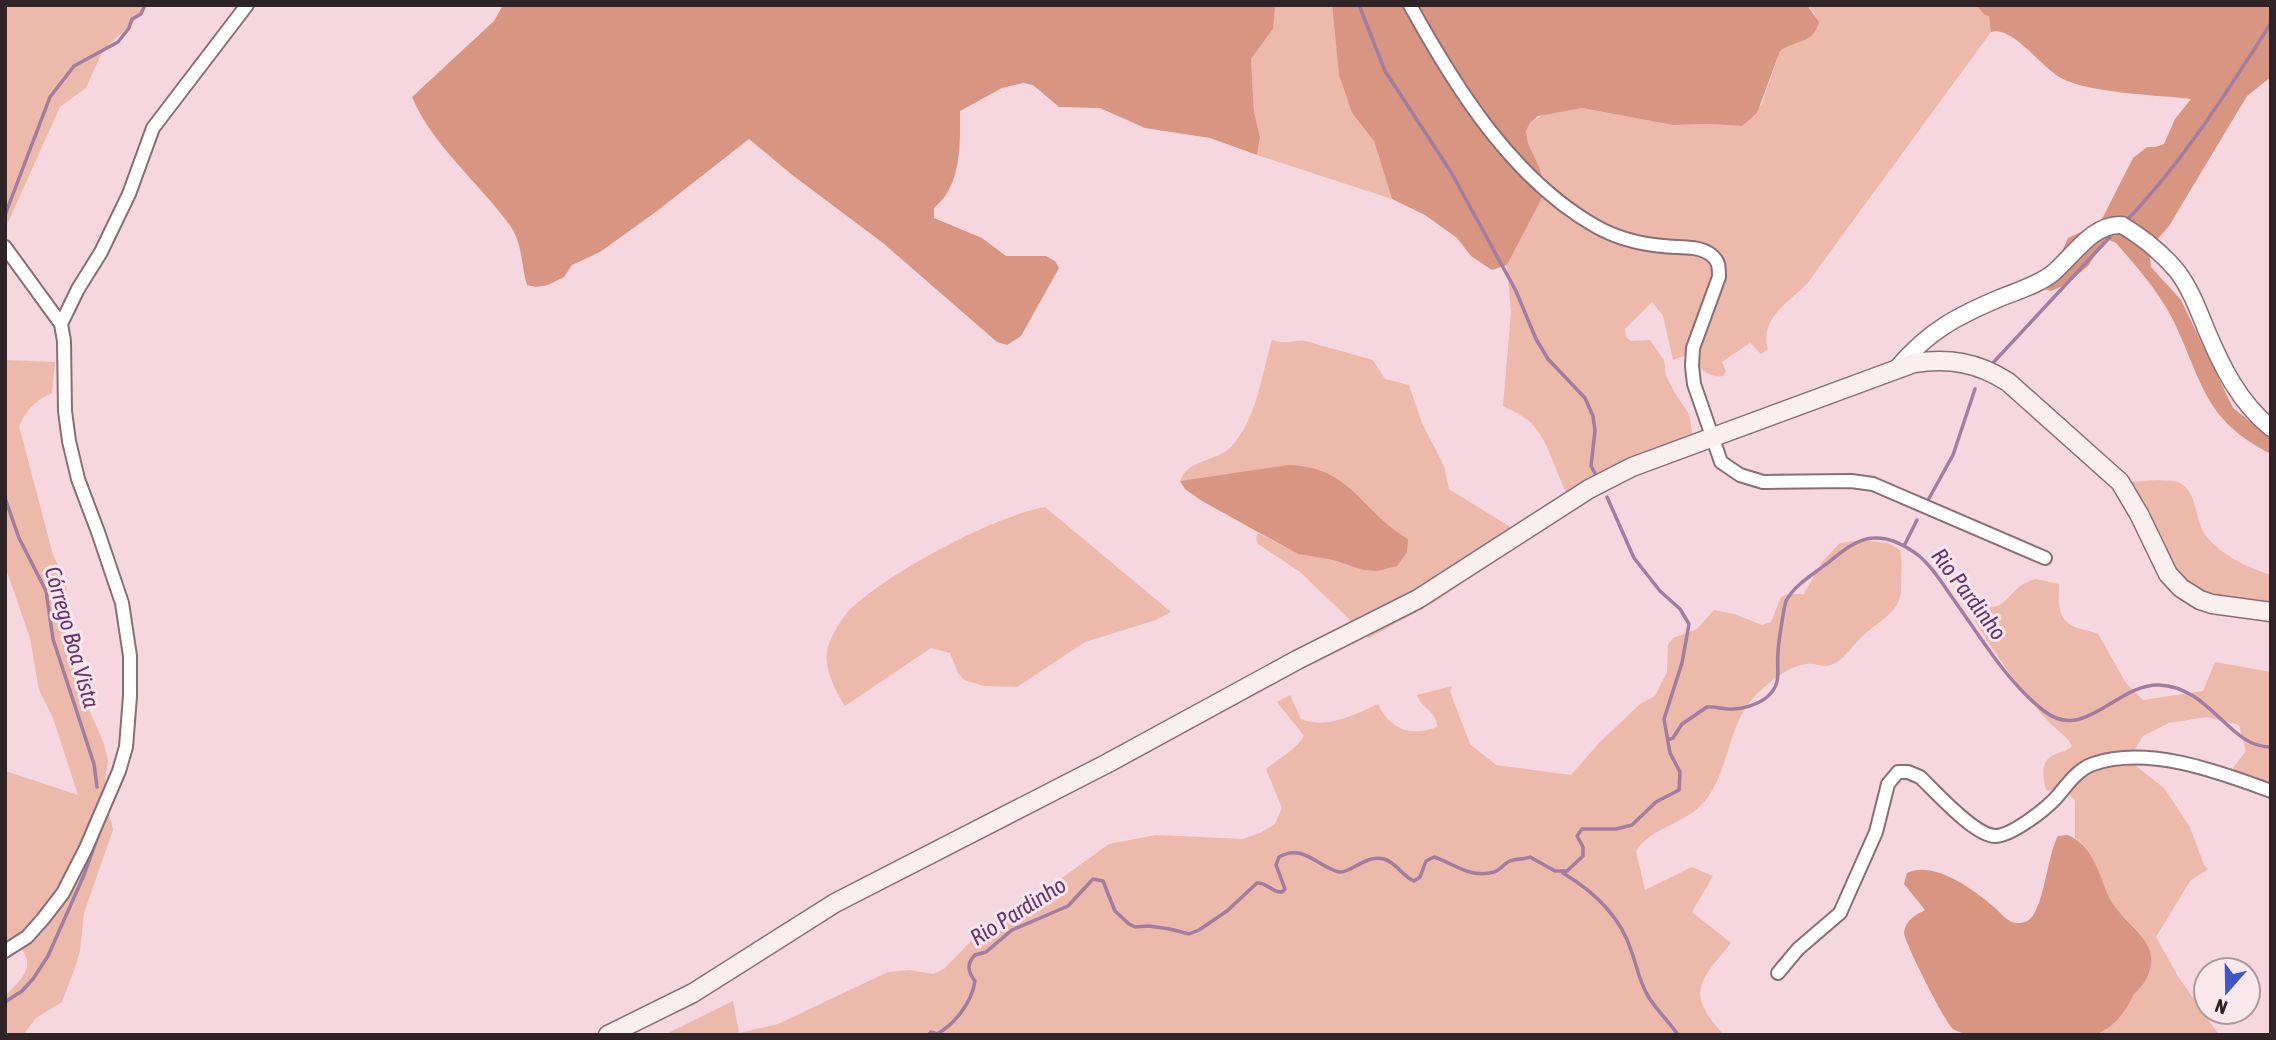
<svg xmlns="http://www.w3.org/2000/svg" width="2276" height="1040" viewBox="0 0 2276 1040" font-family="'Asap Condensed',sans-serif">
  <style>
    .green { fill: #ecb9aa }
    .forest { fill: #d89581 }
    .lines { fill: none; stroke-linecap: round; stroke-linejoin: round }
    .stream { stroke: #a27da1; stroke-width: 3.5 }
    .minor-casing { stroke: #896e75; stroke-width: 16 }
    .tertiary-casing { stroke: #896e75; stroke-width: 19 }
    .secondary-casing { stroke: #896e75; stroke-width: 21 }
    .minor { stroke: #fff; stroke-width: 12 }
    .tertiary { stroke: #fff; stroke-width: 16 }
    .secondary { stroke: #f9efef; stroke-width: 18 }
    .labels { text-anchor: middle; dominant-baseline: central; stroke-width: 6; stroke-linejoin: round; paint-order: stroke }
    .water-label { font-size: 23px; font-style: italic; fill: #6a326e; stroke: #fbe8ed }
  </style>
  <rect width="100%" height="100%" fill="#f7d7df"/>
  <path class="green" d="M5,5h136l1,9 -39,36 -17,38 -26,19 -55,122z
    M1274,5h58l7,70 13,38 22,28 18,58 -135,-44 3,-18 -6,-25 -3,-53 22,-30z
    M1807,5h169l13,10 2,17 -185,253c-19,18 -47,35 -38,64l-7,5 -11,-11 -28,19 4,9 -3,5c-14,3 -29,-11 -32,-23l-18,7 -10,-44 -11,-14 -27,27 1,8 5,4 19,-1 14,20 2,16 9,17 14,21 6,35 -43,14 -79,41c-17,-25 -21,-59 -41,-80 -8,-8 -19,-13 -29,-18l8,-94 -4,-47 34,-65 -1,-31 -12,-26 -2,-12 4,-8 14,-9 38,-6 91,17 36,-1 32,2 21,-22 18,-53 8,-6 20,-6 7,-26z
    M1272,340c13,5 20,0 33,1l68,19 12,19 24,6 13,38 22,43 5,23 58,36 18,14 -90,63 -66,36 -69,-66 -42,-28 -2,-6 2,-5 40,21 35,6 30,10 45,-31 -185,-63 -43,5c9,-23 37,-19 52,-35 26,-30 29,-70 40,-106z
    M5,360l50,2 -3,31c-17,8 -25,16 -33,33l34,129 13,26 9,96 29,67 4,17 -3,21 6,16 -4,7 6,25 -29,83 -4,38 -5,17 -13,34 -26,16 -13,17h-18v-39c19,-20 33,-30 11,-54l-11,4v-175l73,24 -25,-77 -14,-28 -9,-52 -25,-72z
    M2158,480c6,1 17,0 22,3 17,9 15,34 23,48 14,23 44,36 68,44v40l-76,-21 -18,-21 -31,-67 -20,-24z
    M1045,507l126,105 -15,8 -71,22 -68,45 -33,-1 -20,-6 -6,-7 -8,-20 -19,-5 -86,58c-9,-14 -21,-37 -18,-55 2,-11 13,-30 20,-38 36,-38 147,-97 198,-106z
    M1864,540l24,3 12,7c2,9 2,17 1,26 0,6 1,15 -1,21 -4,17 -25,27 -36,38 -10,8 -19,24 -31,29 -8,4 -12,1 -20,0 -21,-2 -45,19 -59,33 -27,29 -24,74 -50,105 -18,22 -53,25 -68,49l9,39 47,-23 21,9 -21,36 39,31c-32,39 -46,50 -7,92h-1060l69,-34 6,32 39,-9 110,-52 22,-2 23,4 11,-5 26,-27 41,-33 37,-21 61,-44 47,-9 87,4 17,-6 15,-9 7,-16 -16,-39c11,-9 32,-21 38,-33l-27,-34 13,-7 11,24c26,11 54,-5 77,-15 12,26 34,33 59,23 1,-15 -16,-19 -20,-32l35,-9 -2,5 20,53 26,21 75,10 28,-32 41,-39 15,-8 12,-24 1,-27 5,-7 24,-9 17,-19 20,4 28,11 9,-3 10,-25 7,-3h16l18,-32 18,-19z
    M2036,579l23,5c0,14 -3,33 12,41 8,5 19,5 27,9l28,49 17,17 60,-9 12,-29 56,10v125l-37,-23 -1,-6 13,-17 -7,-26 -32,-8 -38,6 -26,13 -9,15 2,15 28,22 26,39 14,38 4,4 -18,12 -34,56 23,41 40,57h-124c21,-9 29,-24 40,-42 3,-5 8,-8 10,-13 5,-11 7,-25 2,-36 -8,-17 -26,-26 -35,-42 -13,-21 -15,-50 -37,-64v-38l-9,-9 -20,-1c-3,-13 -7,-30 10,-36 7,-3 10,-2 16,-8 -5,-11 -18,-17 -26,-27 -30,-34 -55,-71 -78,-110l3,-5c42,13 32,-17 65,-25z"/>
  <path class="forest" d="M503,5h771l1,3 -2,21 -22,30 3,53 6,25 -3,18 -47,-17 -65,-10 -45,-20 -41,-1 -26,-22 -10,-2 -21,5 -42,23c0,34 2,74 -26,97v10l48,20 24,18h40l9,5 4,7 -38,68 -14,9 -10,-3 -114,-99 -92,-69 -42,-35 -92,72 -57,41 -28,13 -8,12 -16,8 -12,2 -9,-2c-6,-19 -4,-40 -16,-58 -31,-44 -78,-80 -99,-130l82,-76z
    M1332,5h475l12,17c-6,23 -23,17 -39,29l-23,62 -15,13 -33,-2 -36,1 -91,-17 -44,8 -8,7 -4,8 2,12 12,26 3,15 -2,16 -34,65 -15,5 -21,-14 -14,-18 -32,-23 -33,-16 -18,-58 -22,-28 -13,-38z
    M1976,5h295v72l-24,19 -78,130 -13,15 -6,16 1,10 30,33 52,108 27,21 11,5v20c-67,-34 -68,-71 -97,-132 -14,-29 -37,-55 -58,-79l-7,-3 -8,6 -13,20 -23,19 -14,6 -10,-3 14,-21 13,-29 28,-13 7,-8 30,-59 14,-11h8l9,-3 11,-25 16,-20c-33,-4 -103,-6 -130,-21 -20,-11 -49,-53 -70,-46l-2,-16 -4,-1z
    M1289,465c63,2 72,47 119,74l-1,13 -10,14 -20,5 -14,-1 -30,-10 -35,-6 -96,-53 -17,-12 -5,-8z
    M2068,835c27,12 30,39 42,64 15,28 57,43 35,82 -3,6 -10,10 -13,17 -9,17 -18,29 -37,37h-126c-5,-2 -12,-3 -16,-6 -7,-5 -50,-89 -49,-97 2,-12 11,-17 21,-22l-21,-26 3,-11c27,-13 67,17 87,34 6,5 13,15 22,16 1,1 10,-1 11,-2 17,-8 20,-67 31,-85z"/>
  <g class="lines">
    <path class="stream" d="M150,5h12
      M1359,5l26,66 66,101 65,119 20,48 12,20 37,39 8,18 2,15 -4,35 7,13
      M5,215l45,-118 24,-31 44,-24 11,-14 3,-9 9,-5 4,-9
      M2125,222c57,-59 102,-130 146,-199
      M1990,366l120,-129
      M5,498l14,40 27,53 7,48 41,125 3,23
      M1927,502l26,-47 22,-66
      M1904,546l13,-26
      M1668,740l5,-2 9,-14 25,-17c9,-1 17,3 26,2 10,0 26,-5 34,-12 16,-14 9,-26 11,-44 0,-8 6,-46 8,-52 9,-17 28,-27 43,-39 12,-10 29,-24 45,-24 16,-1 32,8 44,17 15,12 25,30 36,45 27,38 53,82 90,111 41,32 72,-27 115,-26 52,2 70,63 112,62
      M1563,873c30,18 57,43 68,77 6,16 8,31 17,46 8,14 21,25 30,39
      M5,1002l17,-11 11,-12 15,-23 36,-81 18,-50
      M928,1035l3,-3 6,2c18,-10 35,-32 38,-53 -7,-9 -9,-17 0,-26l11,-3 26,-22 56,-24 25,-27 10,2 12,30 14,13 6,3 14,-1 21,3 19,5 10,-4 28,-19 30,-28c10,-1 15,10 25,9l3,-3 -9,-24 3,-8c24,-14 39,10 60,15 11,2 27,-18 45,-13 13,4 18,17 30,22l6,-4 6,-16 8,-4c19,6 36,22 60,15 6,-2 9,-7 14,-10 7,-4 15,-2 22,-5l25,14h12l16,-15v-9l-6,-11 5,-7h34l16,-4 24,-23 23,-12 1,-18 -10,-19 -6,-34 18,-56 7,-39 -9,-15 -20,-18 -26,-33 -27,-61"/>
    <defs>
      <path id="minor" d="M1410,5c45,82 103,175 187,222 20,11 43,17 66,19 14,2 34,-1 47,8 9,6 9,13 9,23l-26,71 -1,18 2,18 27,78 19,13 23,7 88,-1 22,3 172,74
        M5,247l56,77 3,17 1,70 4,30 9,38 20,53 24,71 8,53v40l-4,51 -7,24 -33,77 -23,45 -20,26 -16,18 -22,14
        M61,324l17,-35 23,-37 28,-58 24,-66 94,-123
        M1778,973l20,-24 42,-36 36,-81 12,-48 10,-12h10l12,5c16,15 54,58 75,59 16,0 48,-25 59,-36 12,-13 22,-30 39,-36 55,-19 126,8 178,27"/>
      <path id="tertiary" d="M1898,367c31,-36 59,-51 102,-69 17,-7 38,-13 53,-25 20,-17 40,-50 69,-48 20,12 40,28 55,46 13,17 21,38 29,58 16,38 33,73 65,99"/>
      <path id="secondary" d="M608,1035l85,-42 142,-90 273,-140 189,-103 121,-61 171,-110 43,-22 282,-104c35,-5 63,-1 94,19l112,100 19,32 29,60 13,14 19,12 12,4 59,8"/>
    </defs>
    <use href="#minor" class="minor-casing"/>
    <use href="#tertiary" class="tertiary-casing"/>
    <use href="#secondary" class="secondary-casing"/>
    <use href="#minor" class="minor"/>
    <use href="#tertiary" class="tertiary"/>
    <use href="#secondary" class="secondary"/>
  </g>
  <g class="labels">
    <g class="water-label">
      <text transform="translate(1969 594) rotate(53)">Rio Pardinho</text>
      <text transform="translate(72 637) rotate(74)">Córrego Boa Vista</text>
      <text transform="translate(1018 911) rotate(-32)">Rio Pardinho</text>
    </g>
  </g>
  <rect width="2276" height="1040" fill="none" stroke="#2e2326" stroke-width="14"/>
  <g transform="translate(2227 991) rotate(200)"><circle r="33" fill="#fbe8ed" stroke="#a9999d" stroke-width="2"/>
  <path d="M0-5L12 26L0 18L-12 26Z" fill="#3f56c9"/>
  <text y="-10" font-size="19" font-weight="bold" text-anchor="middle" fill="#2e2326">N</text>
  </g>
</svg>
